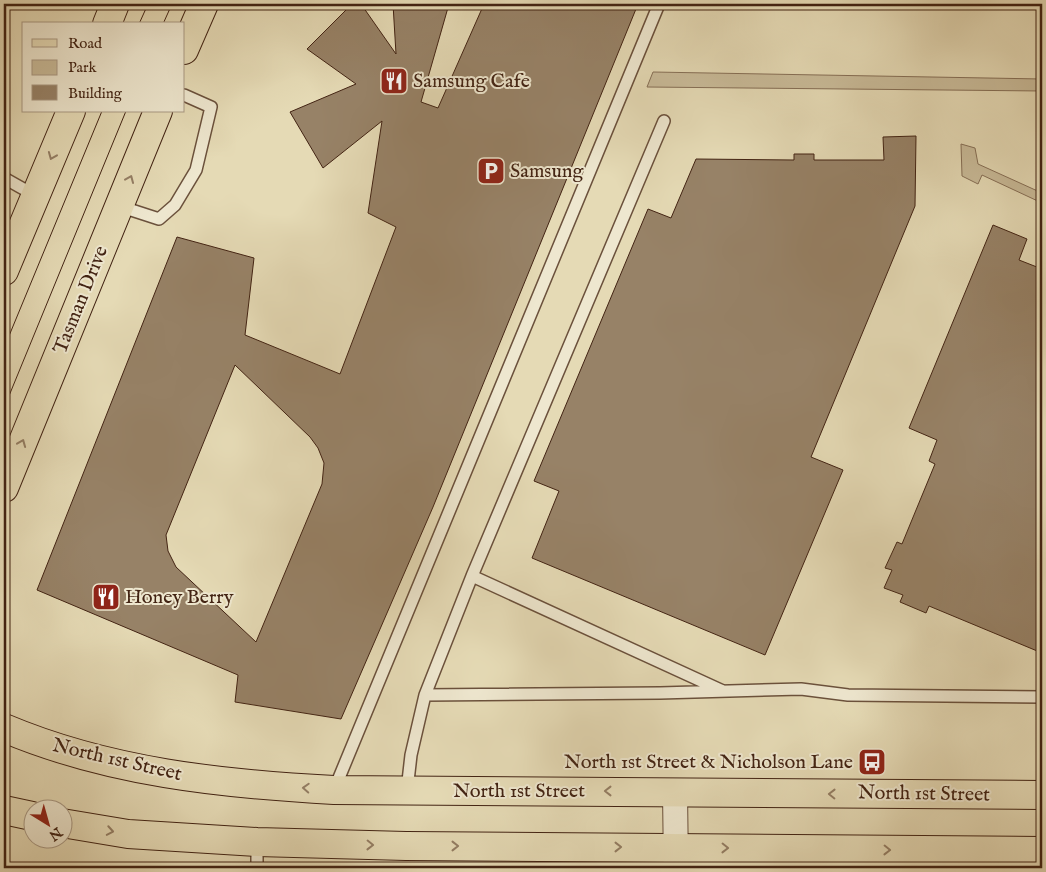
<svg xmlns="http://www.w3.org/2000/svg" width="1046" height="872" viewBox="0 0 1046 872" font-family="'IM FELL English',serif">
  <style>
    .green { fill: #c9bb99; stroke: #866f56 }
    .building { fill: #978267; stroke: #422313; fill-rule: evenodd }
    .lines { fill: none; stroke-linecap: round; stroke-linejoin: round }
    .lane-casing { stroke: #6b513c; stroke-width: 14 }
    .street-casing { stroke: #6b513c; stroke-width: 26 }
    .primary-casing { stroke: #422313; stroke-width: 30 }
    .lane { stroke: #eee7cf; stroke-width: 11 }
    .street { stroke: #eee7cf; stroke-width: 24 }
    .primary { stroke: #e5dab5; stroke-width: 28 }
    .tram { stroke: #422313; stroke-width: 1 }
    .oneway { stroke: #947e64 }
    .labels { text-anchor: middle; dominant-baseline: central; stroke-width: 4; stroke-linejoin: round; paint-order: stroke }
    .poi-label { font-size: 20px; fill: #422313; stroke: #eee7cf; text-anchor: start }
    .street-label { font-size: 20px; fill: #422313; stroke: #eee7cf }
  </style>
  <rect width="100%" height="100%" fill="#e5dab5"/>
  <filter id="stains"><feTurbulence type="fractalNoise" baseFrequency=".004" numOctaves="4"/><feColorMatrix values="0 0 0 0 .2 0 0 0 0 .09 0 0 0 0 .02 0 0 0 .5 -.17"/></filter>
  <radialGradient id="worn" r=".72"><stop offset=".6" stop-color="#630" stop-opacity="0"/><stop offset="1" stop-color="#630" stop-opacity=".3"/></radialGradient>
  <path class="green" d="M653,72l389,7v12l-395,-4z
    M961,144l14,4 3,16 64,29v10l-60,-28 -4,9 -16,-8z"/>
  <path class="building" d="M352,4h9l35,50 -3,-50h56l-28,98 17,6 46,-104h154l-205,503 -92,212 -106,-17 3,-27 -201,-85 140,-353 77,21 -9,77 95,39 56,-147 -28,-14 14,-92 -59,47 -33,-56 66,-28 -49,-35zM235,365l75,72 8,11 6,15 -2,21 -66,158 -80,-75 -8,-16 -2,-16z
    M916,136l-1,70 -104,251 32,13 -78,185 -233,-97 27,-67 -25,-10 114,-272 23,9 25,-59 98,1v-6h20v6h70l-1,-23z
    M993,225l34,14 -8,21 23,9v384l-113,-47 -3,7 -26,-11 3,-7 -19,-7 8,-18 -7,-2 12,-26 5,2 33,-80 -6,-3 8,-21 -28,-12z"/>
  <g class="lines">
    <defs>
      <path id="lane" d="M4,178l32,18
        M119,206l40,13 16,-14 21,-35 15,-63 -27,-12
        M472,576l251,115
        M425,695l235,-2 141,-4 47,6 194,2
        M334,790l325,-786
        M407,790l4,-35 14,-60 47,-119 192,-455
        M257,842v26
        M928,868l1,-18"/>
      <path id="street" d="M675,792l1,76"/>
      <path id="primary" d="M107,24l8,-20
        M184,50l20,-46
        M4,271l67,-160
        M4,488l154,-377
        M4,728c104,44 217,56 330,62l708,5
        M4,810l28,6
        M62,823l66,11 129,8 149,4 636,5"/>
    </defs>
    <use href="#lane" class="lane-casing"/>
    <use href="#street" class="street-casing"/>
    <use href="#primary" class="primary-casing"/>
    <use href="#lane" class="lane"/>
    <use href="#street" class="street"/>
    <use href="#primary" class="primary"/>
    <path class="tram" d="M139,24l9,-20
      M163,24l9,-20
      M4,348l98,-237
      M4,408l122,-297"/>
  </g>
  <defs><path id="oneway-chevron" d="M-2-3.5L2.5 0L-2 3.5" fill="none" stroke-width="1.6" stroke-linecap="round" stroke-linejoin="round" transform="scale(1.25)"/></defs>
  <g class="oneway">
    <use href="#oneway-chevron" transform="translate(52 156) rotate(112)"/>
    <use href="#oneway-chevron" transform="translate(130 179) rotate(-67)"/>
    <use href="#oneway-chevron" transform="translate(22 443) rotate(-68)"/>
    <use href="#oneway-chevron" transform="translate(306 788) rotate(-177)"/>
    <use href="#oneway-chevron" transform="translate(608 791) rotate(-180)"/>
    <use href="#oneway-chevron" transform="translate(832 794) rotate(-179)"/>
    <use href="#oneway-chevron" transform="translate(110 831) rotate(10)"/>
    <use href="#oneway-chevron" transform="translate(370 845) rotate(1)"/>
    <use href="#oneway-chevron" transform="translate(455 846)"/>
    <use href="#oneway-chevron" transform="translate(618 847)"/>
    <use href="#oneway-chevron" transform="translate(725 848) rotate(1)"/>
    <use href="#oneway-chevron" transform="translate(887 850) rotate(1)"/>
  </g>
  <defs>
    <symbol id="restaurant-square" viewBox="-11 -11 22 22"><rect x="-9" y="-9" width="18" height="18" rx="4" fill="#8f2418" stroke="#eee7cf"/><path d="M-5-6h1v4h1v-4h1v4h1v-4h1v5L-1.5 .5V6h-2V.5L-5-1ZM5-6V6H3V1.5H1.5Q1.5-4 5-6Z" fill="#fff"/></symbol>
    <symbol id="parking-square" viewBox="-11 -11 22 22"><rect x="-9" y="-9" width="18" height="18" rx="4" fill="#8f2418" stroke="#eee7cf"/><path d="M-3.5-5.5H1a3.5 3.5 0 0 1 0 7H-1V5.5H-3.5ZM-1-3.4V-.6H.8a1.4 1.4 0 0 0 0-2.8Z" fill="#fff"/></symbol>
    <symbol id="bus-square" viewBox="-11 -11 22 22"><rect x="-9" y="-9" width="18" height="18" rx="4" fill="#8f2418" stroke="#eee7cf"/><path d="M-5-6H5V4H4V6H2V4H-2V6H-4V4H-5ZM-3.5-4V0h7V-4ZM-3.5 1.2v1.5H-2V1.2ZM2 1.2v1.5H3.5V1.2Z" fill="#fff"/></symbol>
  </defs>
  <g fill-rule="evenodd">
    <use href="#restaurant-square" x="378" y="65" width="32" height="32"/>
    <use href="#parking-square" x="475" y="155" width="32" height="32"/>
    <use href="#restaurant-square" x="90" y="581" width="32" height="32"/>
    <use href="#bus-square" x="856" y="746" width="32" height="32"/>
  </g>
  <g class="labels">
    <g class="poi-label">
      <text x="413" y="81">Samsung Cafe</text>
      <text x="510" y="171">Samsung</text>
      <text x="125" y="597">Honey Berry</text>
      <text x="853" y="762" text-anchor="end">North 1st Street &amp; Nicholson Lane</text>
    </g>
    <g class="street-label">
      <text transform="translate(81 300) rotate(-68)">Tasman Drive</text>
      <text transform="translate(117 760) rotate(13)">North 1st Street</text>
      <text x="519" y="791">North 1st Street</text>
      <text transform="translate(924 794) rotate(1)">North 1st Street</text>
    </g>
  </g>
  <rect width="1046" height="872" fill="none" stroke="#e5dab5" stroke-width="20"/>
  <rect x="5" y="5" width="1036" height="862" fill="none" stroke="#422313" stroke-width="2.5"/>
  <rect x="10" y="10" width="1026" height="852" fill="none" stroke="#422313"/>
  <rect x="22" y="22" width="162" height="90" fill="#eee7cf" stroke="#a99984"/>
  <rect x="32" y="39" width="25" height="8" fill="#e5dab5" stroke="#a99984"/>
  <text x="68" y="48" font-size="15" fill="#422313">Road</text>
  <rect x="32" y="60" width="25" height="15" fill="#c9bb99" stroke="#a99984"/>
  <text x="68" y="72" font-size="15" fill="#422313">Park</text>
  <rect x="32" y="85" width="25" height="15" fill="#978267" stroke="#a99984"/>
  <text x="68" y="98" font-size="15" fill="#422313">Building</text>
  <g transform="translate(48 824) rotate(143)"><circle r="24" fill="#eee7cf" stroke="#a99984"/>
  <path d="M0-4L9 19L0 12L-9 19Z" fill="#8f2418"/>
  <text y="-8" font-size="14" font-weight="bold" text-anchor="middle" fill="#422313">N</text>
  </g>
  <rect width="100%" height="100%" filter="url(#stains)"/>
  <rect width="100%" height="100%" fill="url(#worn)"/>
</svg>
